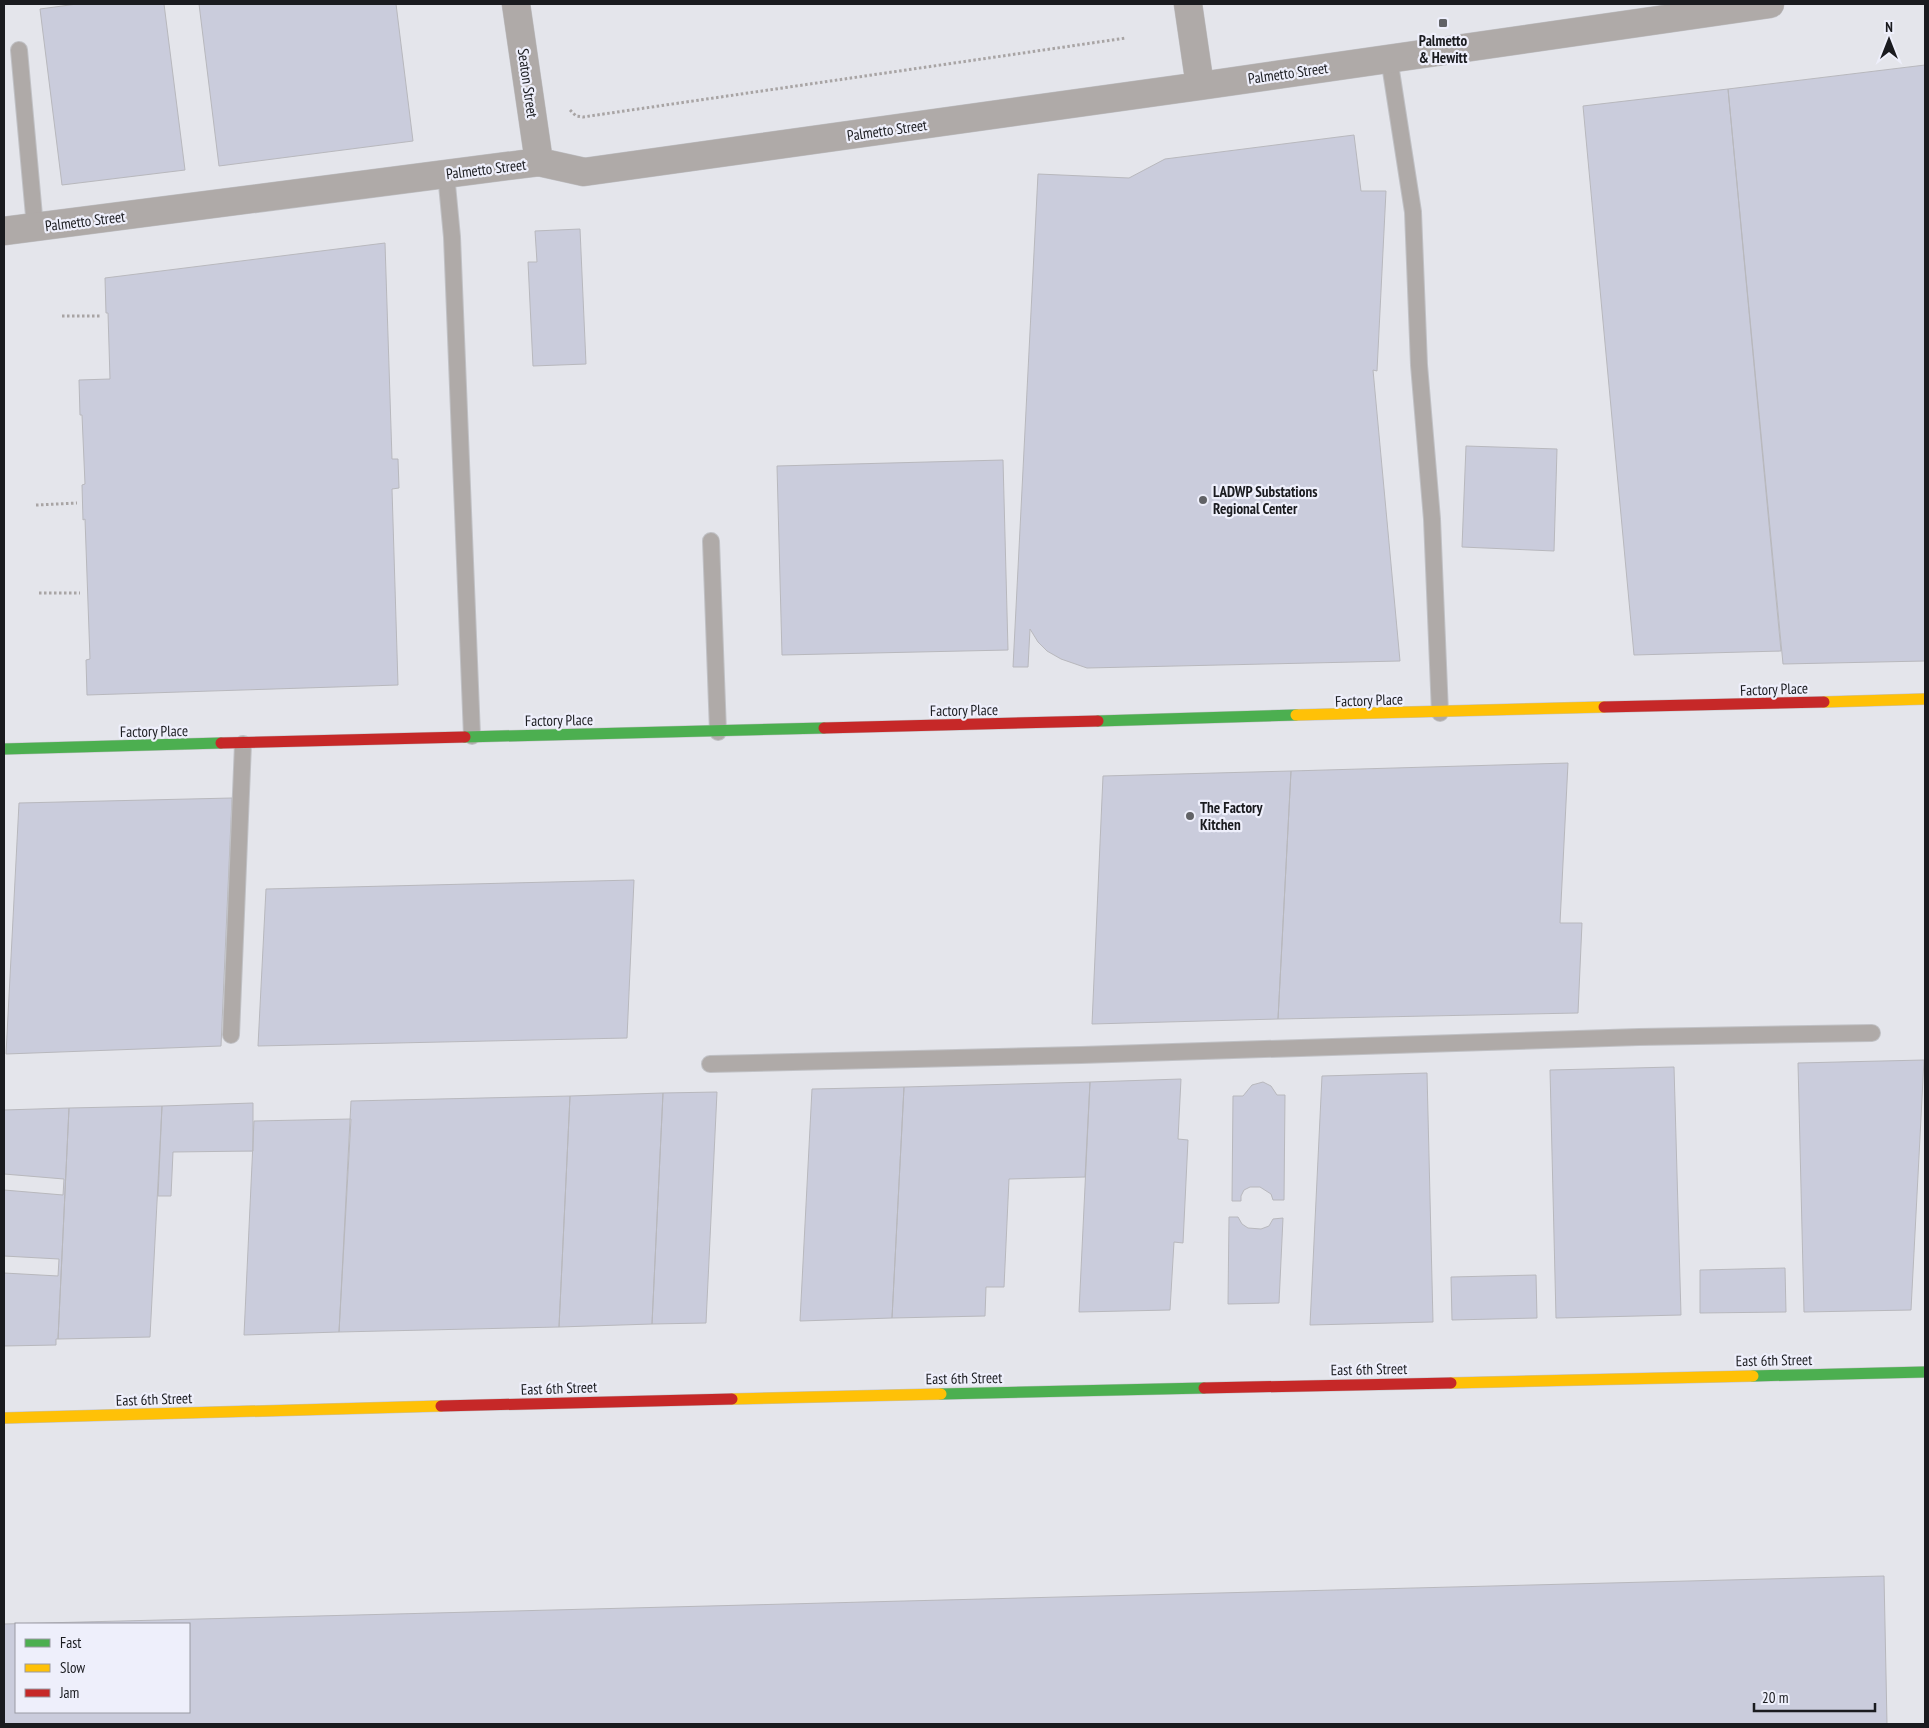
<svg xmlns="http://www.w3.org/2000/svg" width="1929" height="1728" viewBox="0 0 1929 1728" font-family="'PT Sans Narrow',sans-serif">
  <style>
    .building { fill: #caccdc; stroke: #b8b8bd; fill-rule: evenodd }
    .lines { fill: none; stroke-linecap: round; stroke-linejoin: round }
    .lane-casing { stroke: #c0c1c5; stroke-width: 18 }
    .street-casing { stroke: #c0c1c5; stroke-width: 29 }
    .fast-casing { stroke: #c0c1c5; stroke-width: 12 }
    .slow-casing { stroke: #c0c1c5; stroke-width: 12 }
    .jam-casing { stroke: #c0c1c5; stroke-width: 12 }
    .path { stroke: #a8a4a4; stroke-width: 3; stroke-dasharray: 2.5 2.5; stroke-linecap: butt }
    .lane { stroke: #afaaa8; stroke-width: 16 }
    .street { stroke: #afaaa8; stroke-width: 28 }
    .fast { stroke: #4caf50; stroke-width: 11 }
    .slow { stroke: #ffc107; stroke-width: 11 }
    .jam { stroke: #c62828; stroke-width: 11 }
    .poi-dot { fill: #616266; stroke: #eeeffb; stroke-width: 2 }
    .labels { text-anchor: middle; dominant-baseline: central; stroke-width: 4.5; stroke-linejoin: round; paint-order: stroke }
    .poi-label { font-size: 15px; font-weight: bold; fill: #1a1b1f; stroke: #eeeffb; text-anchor: start }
    .street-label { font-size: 15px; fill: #1a1b1f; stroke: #eeeffb }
  </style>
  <rect width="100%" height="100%" fill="#e4e5eb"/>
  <path class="building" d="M77,4h87l21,166 -123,15 -22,-176z
    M199,4h197l17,137 -194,25z
    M1925,65v596l-142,3 -55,-575z
    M1728,89l53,562 -147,4 -51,-549z
    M1354,135l7,56h25l-9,180 -4,-1 27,291 -313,7 -26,-9 -14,-8 -9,-9 -8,-13 -2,38h-15l25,-493 91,4 36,-19z
    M580,229l6,135 -53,2 -5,-104h9l-2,-31z
    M385,243l7,216h6l1,29 -7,1 6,196 -311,10 -1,-35 4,-1 -5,-140 -2,1 -1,-35 3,-1 -3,-69h-2l-1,-35 31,-1 -2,-66h-2l-1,-35z
    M1466,446l91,3 -3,102 -92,-4z
    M1003,460l5,190 -226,5 -5,-189z
    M1568,763l-8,160h22l-4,90 -300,6 13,-248z
    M1291,771l-13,248 -186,5 11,-248z
    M232,798l-11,248 -215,8 13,-251z
    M634,880l-7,158 -369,8 8,-157z
    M1924,1060l-13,250 -107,2 -6,-249z
    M1674,1067l7,248 -125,3 -6,-248z
    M1427,1073l6,249 -123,3 12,-249z
    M1181,1079l-3,60 10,1 -5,103 -9,-1 -4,68 -91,2 11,-230z
    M1090,1082l-5,95 -76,2 -5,108h-18l-1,29 -93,2 12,-231z
    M1263,1082l8,4 6,9h8l-1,105h-11l-2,-6 -11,-7h-10l-6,3 -3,6v5h-9l1,-105h10l9,-11z
    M904,1087l-12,231 -92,3 12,-232z
    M717,1092l-11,231 -54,1 11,-231z
    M663,1093l-11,231 -93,3 11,-231z
    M570,1096l-11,231 -220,5 12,-231z
    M253,1103v48l-80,1 -2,44h-13l4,-90z
    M162,1106l-12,231 -92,2 11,-231z
    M69,1108l-11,231h-2v6l-52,1v-73l54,3 1,-17 -55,-3v-66l59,5 1,-16 -60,-5v-64z
    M351,1119l-12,213 -95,3 10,-214z
    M1229,1217h9l4,7 6,4 13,1 8,-3 4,-7 10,-1 -4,85 -51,1z
    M1785,1268l1,44 -86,1v-43z
    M1536,1275l1,43 -85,2 -1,-43z
    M1884,1576l3,148h-1883v-100zM16,1624h173v88h-173z"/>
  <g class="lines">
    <defs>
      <path id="lane" d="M19,50l16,177
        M1389,58l24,154 6,153 13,154 8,194
        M446,174l6,63 20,499
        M711,541l7,191
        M231,1035l12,-291
        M710,1064l371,-9 558,-18 233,-4"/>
      <path id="street" d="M516,4l23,158
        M1188,4l12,82
        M4,231l535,-69 45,10 616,-86 570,-82"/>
      <path id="fast" d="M1098,721l198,-6
        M465,737l359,-9
        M4,749l217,-6
        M1753,1376l172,-4
        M941,1394l263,-6"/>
      <path id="slow" d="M1824,702l101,-3
        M1296,715l308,-8
        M1451,1383l302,-7
        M732,1399l209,-5
        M4,1418l437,-12"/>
      <path id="jam" d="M1604,707l220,-5
        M824,728l274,-7
        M221,743l244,-6
        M1204,1388l247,-5
        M441,1406l291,-7"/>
    </defs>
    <use href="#lane" class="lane-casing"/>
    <use href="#street" class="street-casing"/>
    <use href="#fast" class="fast-casing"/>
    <use href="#slow" class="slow-casing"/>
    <use href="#jam" class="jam-casing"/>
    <path class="path" d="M570,110l6,6 7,1 543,-79
      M62,316h38
      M36,505l41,-2
      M39,593h41"/>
    <use href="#lane" class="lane"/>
    <use href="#street" class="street"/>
    <use href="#fast" class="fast"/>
    <use href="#slow" class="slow"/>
    <use href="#jam" class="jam"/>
  </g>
  <g class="poi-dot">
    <rect x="1438" y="18" width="10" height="10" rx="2.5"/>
    <circle cx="1203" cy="500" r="5"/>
    <circle cx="1190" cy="816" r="5"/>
  </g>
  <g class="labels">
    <g class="poi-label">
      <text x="1443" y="40" text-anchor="middle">Palmetto<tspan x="1443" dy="17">&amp; Hewitt</tspan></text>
      <text x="1213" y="491">LADWP Substations<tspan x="1213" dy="17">Regional Center</tspan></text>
      <text x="1200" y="807">The Factory<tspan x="1200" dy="17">Kitchen</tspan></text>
    </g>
    <g class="street-label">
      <text transform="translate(1288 73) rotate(-8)">Palmetto Street</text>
      <text transform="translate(528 83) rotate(82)">Seaton Street</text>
      <text transform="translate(887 130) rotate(-8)">Palmetto Street</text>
      <text transform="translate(486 169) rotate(-7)">Palmetto Street</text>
      <text transform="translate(85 221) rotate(-7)">Palmetto Street</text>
      <text transform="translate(1774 689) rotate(-2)">Factory Place</text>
      <text transform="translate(1369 700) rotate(-2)">Factory Place</text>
      <text transform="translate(964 710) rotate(-1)">Factory Place</text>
      <text transform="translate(559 720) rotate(-1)">Factory Place</text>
      <text transform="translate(154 731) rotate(-1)">Factory Place</text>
      <text transform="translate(1774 1360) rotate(-1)">East 6th Street</text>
      <text transform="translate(1369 1369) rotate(-1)">East 6th Street</text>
      <text transform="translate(964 1378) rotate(-1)">East 6th Street</text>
      <text transform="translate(559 1388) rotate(-2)">East 6th Street</text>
      <text transform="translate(154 1399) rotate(-2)">East 6th Street</text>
    </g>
  </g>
  <rect width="1929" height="1728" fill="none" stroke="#1a1b1f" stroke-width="10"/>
  <rect x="15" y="1623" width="175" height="90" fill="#eeeffb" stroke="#999aa3"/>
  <rect x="25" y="1639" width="25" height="8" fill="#4caf50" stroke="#999aa3"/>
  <text x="60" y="1648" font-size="15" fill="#1a1b1f">Fast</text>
  <rect x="25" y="1664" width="25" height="8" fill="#ffc107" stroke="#999aa3"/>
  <text x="60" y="1673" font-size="15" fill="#1a1b1f">Slow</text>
  <rect x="25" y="1689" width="25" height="8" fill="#c62828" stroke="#999aa3"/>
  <text x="60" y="1698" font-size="15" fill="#1a1b1f">Jam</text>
  <g transform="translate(1889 40)" stroke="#eeeffb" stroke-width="4" paint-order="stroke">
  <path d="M0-4L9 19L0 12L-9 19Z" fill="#1a1b1f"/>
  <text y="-8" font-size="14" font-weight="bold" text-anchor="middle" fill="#1a1b1f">N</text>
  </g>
  <path d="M1754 1703v8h121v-8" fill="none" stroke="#1a1b1f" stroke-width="2.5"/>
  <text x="1762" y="1703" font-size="15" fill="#1a1b1f" stroke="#eeeffb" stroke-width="4" paint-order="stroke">20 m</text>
</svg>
